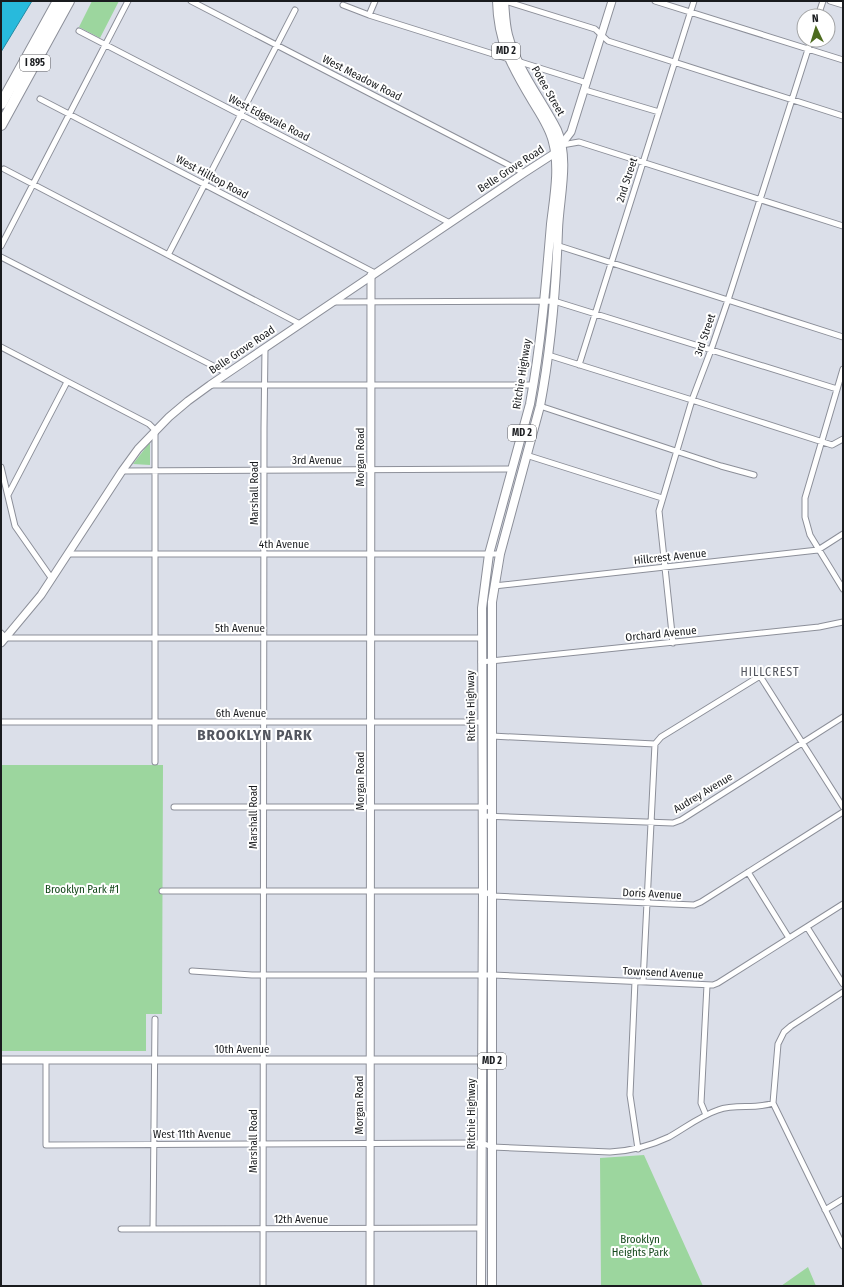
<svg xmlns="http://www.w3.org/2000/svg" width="844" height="1287" viewBox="0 0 844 1287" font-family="'Fira Sans Condensed',sans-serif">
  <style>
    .green { fill: #9cd69e }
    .water { fill: #28badc; stroke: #248aa3 }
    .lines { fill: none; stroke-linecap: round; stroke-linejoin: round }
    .minor-casing { stroke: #8c8f99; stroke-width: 7 }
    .tertiary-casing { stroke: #8c8f99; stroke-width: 9 }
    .secondary-casing { stroke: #8c8f99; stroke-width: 9 }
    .primary-casing { stroke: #8c8f99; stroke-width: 10 }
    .motorway-casing { stroke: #8c8f99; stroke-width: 12 }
    .minor { stroke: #fff; stroke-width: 5 }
    .tertiary { stroke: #fff; stroke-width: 7 }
    .secondary { stroke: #fff; stroke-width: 7 }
    .primary { stroke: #fff; stroke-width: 8 }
    .motorway { stroke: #fff; stroke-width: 10 }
    .labels { text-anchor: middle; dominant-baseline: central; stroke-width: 4; stroke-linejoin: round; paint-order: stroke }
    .shield { fill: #fff; stroke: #5e5f62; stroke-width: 1 }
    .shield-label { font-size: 10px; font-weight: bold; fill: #191b1e }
    .street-label { font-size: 11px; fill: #191b1e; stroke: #fff }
    .park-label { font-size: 11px; fill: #15491c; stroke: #fff }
    .neighbourhood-label { font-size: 12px; letter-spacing: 1px; fill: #53565f; stroke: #fff }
    .district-label { font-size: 15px; font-weight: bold; letter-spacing: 1px; fill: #53565f; stroke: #fff }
  </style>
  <rect width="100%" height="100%" fill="#dbdfe9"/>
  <path class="green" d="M92,1h27l-19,37 -21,-11z
    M150,442v23l-17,-1z
    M1,765h162l-1,249h-16v37h-145z
    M644,1155l59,131h-102l-1,-128z
    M808,1267l8,19h-35z"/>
  <path class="water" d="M1,1h31l-31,51z"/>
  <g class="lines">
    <defs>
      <path id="minor" d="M191,1l333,172
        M505,1l90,28 13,12 235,75
        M655,1l188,59
        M830,1l13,4
        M343,5l26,10 140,44
        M369,15l6,-14
        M818,16l5,-15
        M79,31l371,192
        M517,61l70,22
        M585,90l74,22
        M40,99l335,174
        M562,145l17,-3 264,84
        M4,169l296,155
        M1,246l127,-245
        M559,246l284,91
        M168,255l127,-245
        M1,257l226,116
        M334,302l220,-1 283,88
        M1,347l148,77 6,6v332
        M548,355l144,45 140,45 11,-6
        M579,365l115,-364
        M843,369l-38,129v19l5,18 33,54
        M210,385h323
        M540,406l181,60 33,9
        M526,455l136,43
        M1,467l14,59 37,53
        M122,471l390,-2
        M8,495l59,-113
        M68,554h432
        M494,586l324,-36 25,-16
        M1,633l5,5h475
        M673,643l-14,-132 33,-111 19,-50 17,-50 83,-260
        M481,662l338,-35 24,-5
        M1,722h481
        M492,736l163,8 6,-7 99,-61 83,131
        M174,807h312
        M482,816l191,7 8,-3 162,-103
        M748,872l41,66
        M162,891h321l10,5 201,9 7,-3 142,-90
        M807,927l36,57
        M192,971l60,4h241l220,10 5,-2 125,-79
        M635,981l-5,114 8,54
        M643,982l12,-238
        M843,992l-52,34 -7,6 -6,12 -5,59 70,143
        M46,1060v85l436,-2 10,4 118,5c21,-1 40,-6 59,-15 16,-9 31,-21 49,-27 18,-7 37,0 55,-7
        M706,1115l-5,-12 6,-118
        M825,1210l18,-11
        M121,1229l361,-1
        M153,1229l2,-210
        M263,1286l1,-858 1,-80"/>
      <path id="tertiary" d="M1,1060h481
        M370,1286l1,-1011"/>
      <path id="secondary" d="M1,643l40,-48 81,-124 16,-22 31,-32 19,-16 22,-16 314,-212 31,-20 16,-21 41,-131"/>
      <path id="primary" d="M481,1286l2,-395 -1,-283 7,-54 41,-150c11,-59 16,-120 21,-180 3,-26 9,-56 2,-82 -3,-14 -12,-27 -20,-40 -21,-35 -35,-59 -36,-101
        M492,1286v-684l8,-48 40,-148c11,-58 16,-117 18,-176 1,-32 12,-70 -1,-100 -16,-31 -40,-61 -49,-95 -3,-12 -3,-23 -4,-34"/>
      <path id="motorway" d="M1,104l57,-103
        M1,125l68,-124"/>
    </defs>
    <use href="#minor" class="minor-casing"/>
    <use href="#tertiary" class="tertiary-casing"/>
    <use href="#secondary" class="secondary-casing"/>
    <use href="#primary" class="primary-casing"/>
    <use href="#motorway" class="motorway-casing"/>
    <use href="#minor" class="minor"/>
    <use href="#tertiary" class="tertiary"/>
    <use href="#secondary" class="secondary"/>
    <use href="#primary" class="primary"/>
    <use href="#motorway" class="motorway"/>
  </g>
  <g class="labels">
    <g class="shield">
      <rect x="492" y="43" width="28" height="16" rx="3"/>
      <rect x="20" y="55" width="30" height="16" rx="3"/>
      <rect x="508" y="425" width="28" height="16" rx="3"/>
      <rect x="478" y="1053" width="28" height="16" rx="3"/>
    </g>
    <g class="shield-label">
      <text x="506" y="51">MD 2</text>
      <text x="35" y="63">I 895</text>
      <text x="522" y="433">MD 2</text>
      <text x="492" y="1061">MD 2</text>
    </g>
    <g class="street-label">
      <text transform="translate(362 78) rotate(27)">West Meadow Road</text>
      <text transform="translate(548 91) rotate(60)">Potee Street</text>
      <text transform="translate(269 118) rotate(27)">West Edgevale Road</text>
      <text transform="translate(511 169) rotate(-33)">Belle Grove Road</text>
      <text transform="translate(212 177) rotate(28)">West Hilltop Road</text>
      <text transform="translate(627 180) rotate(-72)">2nd Street</text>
      <text transform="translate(705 335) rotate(-71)">3rd Street</text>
      <text transform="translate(242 350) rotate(-34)">Belle Grove Road</text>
      <text transform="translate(522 374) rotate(-81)">Ritchie Highway</text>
      <text transform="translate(360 457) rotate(-90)">Morgan Road</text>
      <text x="317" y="460">3rd Avenue</text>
      <text transform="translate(254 493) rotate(-90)">Marshall Road</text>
      <text x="284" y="544">4th Avenue</text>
      <text transform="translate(670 557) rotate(-6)">Hillcrest Avenue</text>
      <text x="240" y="628">5th Avenue</text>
      <text transform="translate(661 634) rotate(-6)">Orchard Avenue</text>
      <text transform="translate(471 706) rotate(-91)">Ritchie Highway</text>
      <text x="241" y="713">6th Avenue</text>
      <text transform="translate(360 781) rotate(-90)">Morgan Road</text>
      <text transform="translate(703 793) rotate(-31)">Audrey Avenue</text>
      <text transform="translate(253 817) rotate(-90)">Marshall Road</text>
      <text transform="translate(652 894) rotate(3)">Doris Avenue</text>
      <text transform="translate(663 973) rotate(3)">Townsend Avenue</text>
      <text x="242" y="1049">10th Avenue</text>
      <text transform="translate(359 1105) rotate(-90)">Morgan Road</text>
      <text transform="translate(471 1114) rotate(-90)">Ritchie Highway</text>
      <text x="192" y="1134">West 11th Avenue</text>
      <text transform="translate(253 1141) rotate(-90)">Marshall Road</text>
      <text x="301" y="1219">12th Avenue</text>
    </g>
    <g class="park-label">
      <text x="82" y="889">Brooklyn Park #1</text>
      <text x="640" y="1239">Brooklyn<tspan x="640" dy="13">Heights Park</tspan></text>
    </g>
    <g class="neighbourhood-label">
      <text x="770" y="672">HILLCREST</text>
    </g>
    <g class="district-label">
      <text x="255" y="735">BROOKLYN PARK</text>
    </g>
  </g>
  <rect width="844" height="1287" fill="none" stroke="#191b1e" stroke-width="4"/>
  <g transform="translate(816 28) rotate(356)"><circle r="19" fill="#ffffff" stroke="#a3a4a5"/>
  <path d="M0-3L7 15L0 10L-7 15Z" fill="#4d6b1f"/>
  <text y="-6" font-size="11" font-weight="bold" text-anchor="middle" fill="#191b1e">N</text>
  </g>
</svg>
